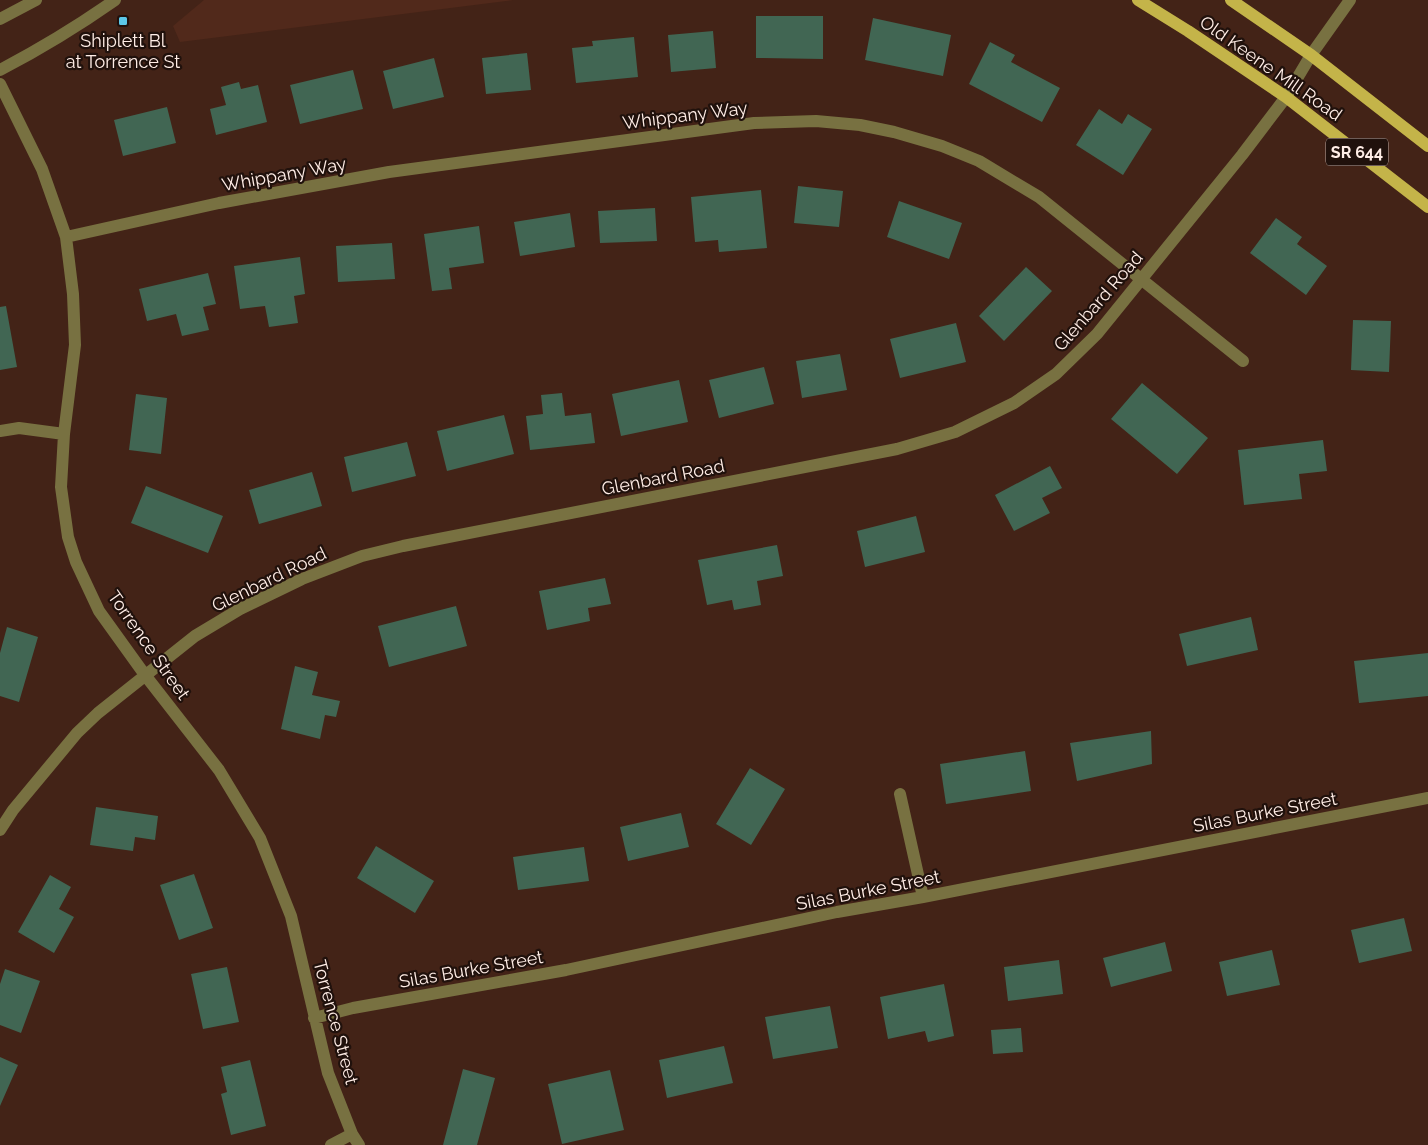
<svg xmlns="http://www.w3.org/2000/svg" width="1428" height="1145" viewBox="0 0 1428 1145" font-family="Raleway,sans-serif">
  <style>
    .built { fill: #51291b }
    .building { fill: #416653 }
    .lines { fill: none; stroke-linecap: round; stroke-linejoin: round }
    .minor { stroke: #787141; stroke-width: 12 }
    .major { stroke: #c4b449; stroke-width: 12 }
    .poi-dot { fill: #5cc7e8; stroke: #20110c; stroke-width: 2 }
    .labels { text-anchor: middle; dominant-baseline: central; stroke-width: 4.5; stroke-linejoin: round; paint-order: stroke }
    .shield { fill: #20110c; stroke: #bcaba5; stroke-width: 1 }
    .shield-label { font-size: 16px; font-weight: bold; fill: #ffede6 }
    .poi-label { font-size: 18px; fill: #ffede6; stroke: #20110c }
    .street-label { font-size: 18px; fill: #ffede6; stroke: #20110c }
  </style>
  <rect width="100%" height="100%" fill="#432317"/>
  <path class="built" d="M204,0h309l-333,42 -7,-16z"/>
  <path class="building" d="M756,16h67v43l-67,-1z
    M873,18l78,17 -8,41 -78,-16z
    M713,31l3,37 -45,4 -3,-37z
    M634,37l4,40 -62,6 -4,-35 21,-2 -1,-5z
    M990,42l25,13 -4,7 49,26 -18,34 -73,-38z
    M527,53l4,37 -45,4 -4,-36z
    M434,58l10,39 -51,12 -10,-38z
    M353,70l10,39 -63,15 -10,-39z
    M239,82l2,7 17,-4 9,37 -51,13 -6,-26 16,-4 -5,-18z
    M167,107l9,36 -53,13 -9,-36z
    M1099,109l23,15 6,-10 24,15 -29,46 -47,-30z
    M798,186l45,5 -4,36 -45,-4z
    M761,190l6,58 -48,4 -1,-12 -23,2 -4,-45z
    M899,201l63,22 -13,36 -62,-22z
    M655,208l2,33 -57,2 -2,-32z
    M570,213l5,34 -55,9 -6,-34z
    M1276,218l26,19 -5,7 30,22 -21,29 -56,-42z
    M479,226l5,37 -35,5 3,21 -20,2 -8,-57z
    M392,243l3,36 -57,3 -2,-36z
    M300,257l5,37 -11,2 4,27 -29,4 -4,-21 -25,3 -6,-43z
    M1026,267l26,24 -48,50 -25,-25z
    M208,273l8,31 -13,3 6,23 -27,6 -6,-22 -29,7 -8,-32z
    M6,306l11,61 -17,3v-63z
    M1353,320l38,1 -2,51 -38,-2z
    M956,323l10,39 -66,16 -10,-39z
    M840,354l7,36 -45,8 -6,-37z
    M764,367l10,37 -55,14 -10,-38z
    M679,380l9,42 -67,14 -9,-42z
    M1142,383l66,55 -31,36 -66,-55z
    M562,393l3,23 26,-3 4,30 -65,7 -4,-34 17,-2 -2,-19z
    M136,394l31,4 -6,56 -32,-4z
    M504,415l10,39 -67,17 -10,-40z
    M1323,440l4,31 -28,3 3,25 -58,6 -6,-55z
    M407,442l9,34 -64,16 -8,-35z
    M1050,466l12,22 -20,10 8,15 -36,18 -19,-36z
    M312,472l10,34 -63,18 -10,-34z
    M146,486l77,30 -15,37 -77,-30z
    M916,516l9,36 -60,15 -8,-36z
    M777,545l6,31 -26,5 4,24 -27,5 -2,-10 -25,5 -9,-45z
    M605,578l6,26 -23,4 2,13 -43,9 -8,-39z
    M456,606l11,40 -78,21 -11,-41z
    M1251,617l7,33 -71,16 -8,-32z
    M7,627l31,10 -19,65 -19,-6v-43z
    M1428,653v43l-69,7 -5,-42z
    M295,666l23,6 -6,23 28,6 -4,16 -11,-2 -5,24 -39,-10z
    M1151,731l1,33 -75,17 -7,-38z
    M1025,751l6,40 -85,13 -6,-40z
    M750,768l35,21 -34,56 -35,-21z
    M96,807l62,9 -3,24 -20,-3 -2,14 -43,-6z
    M681,813l8,34 -61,14 -8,-34z
    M376,846l58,35 -19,32 -58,-35z
    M584,847l5,34 -71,9 -5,-33z
    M194,874l19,54 -34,12 -19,-55z
    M50,875l21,12 -12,22 15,8 -20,36 -36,-21z
    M1404,918l8,33 -53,12 -8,-33z
    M1165,942l7,29 -61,16 -8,-29z
    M1272,950l8,35 -53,11 -8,-34z
    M1059,960l4,34 -55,7 -4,-34z
    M227,967l12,55 -36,7 -12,-55z
    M5,969l35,12 -19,52 -21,-8v-41z
    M944,984l10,52 -26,6 -3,-11 -37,8 -8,-42z
    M830,1006l8,42 -65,11 -8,-42z
    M1021,1028l2,24 -30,2 -2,-24z
    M724,1046l9,37 -66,15 -8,-38z
    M0,1057l18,8 -18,41z
    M250,1060l16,66 -35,9 -10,-41 6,-2 -6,-25z
    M463,1069l32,9 -18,67h-34z
    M610,1070l14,60 -62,14 -14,-60z"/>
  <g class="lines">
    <path class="minor" d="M0,19l36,-19
      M0,70c40,-21 78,-44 115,-70
      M0,84l42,85 24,68 7,57 2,51 -11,89 -3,53 7,50 8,25 23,49 46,64 74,95 41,68 31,78 37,157 24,61 7,11
      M66,237l153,-34 170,-31 365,-49 62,-2 44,4 34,7 48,14 37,15 60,36 204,164
      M0,431l19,-3 45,6
      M900,794l23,103
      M0,830l13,-20 64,-77 21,-20 97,-77 45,-27 62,-30 60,-23 41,-10 494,-97 58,-17 59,-29 42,-29 41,-40 145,-179 44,-58 25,-42 39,-55
      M314,1018l39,-10 213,-38 271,-58 86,-15 505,-99
      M331,1145l21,-11"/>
    <path class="major" d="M1138,0l50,31 98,66 142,110
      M1231,0l80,55 117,91"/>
  </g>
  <rect class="poi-dot" x="118" y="16" width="10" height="10" rx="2.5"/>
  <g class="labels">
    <rect class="shield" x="1326" y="138.5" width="62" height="27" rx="4"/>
    <g class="shield-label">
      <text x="1357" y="152">SR 644</text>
    </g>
    <g class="poi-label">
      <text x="123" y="40">Shiplett Bl<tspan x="123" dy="21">at Torrence St</tspan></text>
    </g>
    <g class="street-label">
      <text transform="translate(1271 68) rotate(35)">Old Keene Mill Road</text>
      <text transform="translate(685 115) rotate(-7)">Whippany Way</text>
      <text transform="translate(284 174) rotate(-10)">Whippany Way</text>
      <text transform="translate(1098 301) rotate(-49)">Glenbard Road</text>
      <text transform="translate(663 477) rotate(-11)">Glenbard Road</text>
      <text transform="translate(269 579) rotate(-26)">Glenbard Road</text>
      <text transform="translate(149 645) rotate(55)">Torrence Street</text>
      <text transform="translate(1265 812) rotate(-11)">Silas Burke Street</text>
      <text transform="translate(868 890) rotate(-11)">Silas Burke Street</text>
      <text transform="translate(471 969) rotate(-10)">Silas Burke Street</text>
      <text transform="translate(336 1022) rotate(75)">Torrence Street</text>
    </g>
  </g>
</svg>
